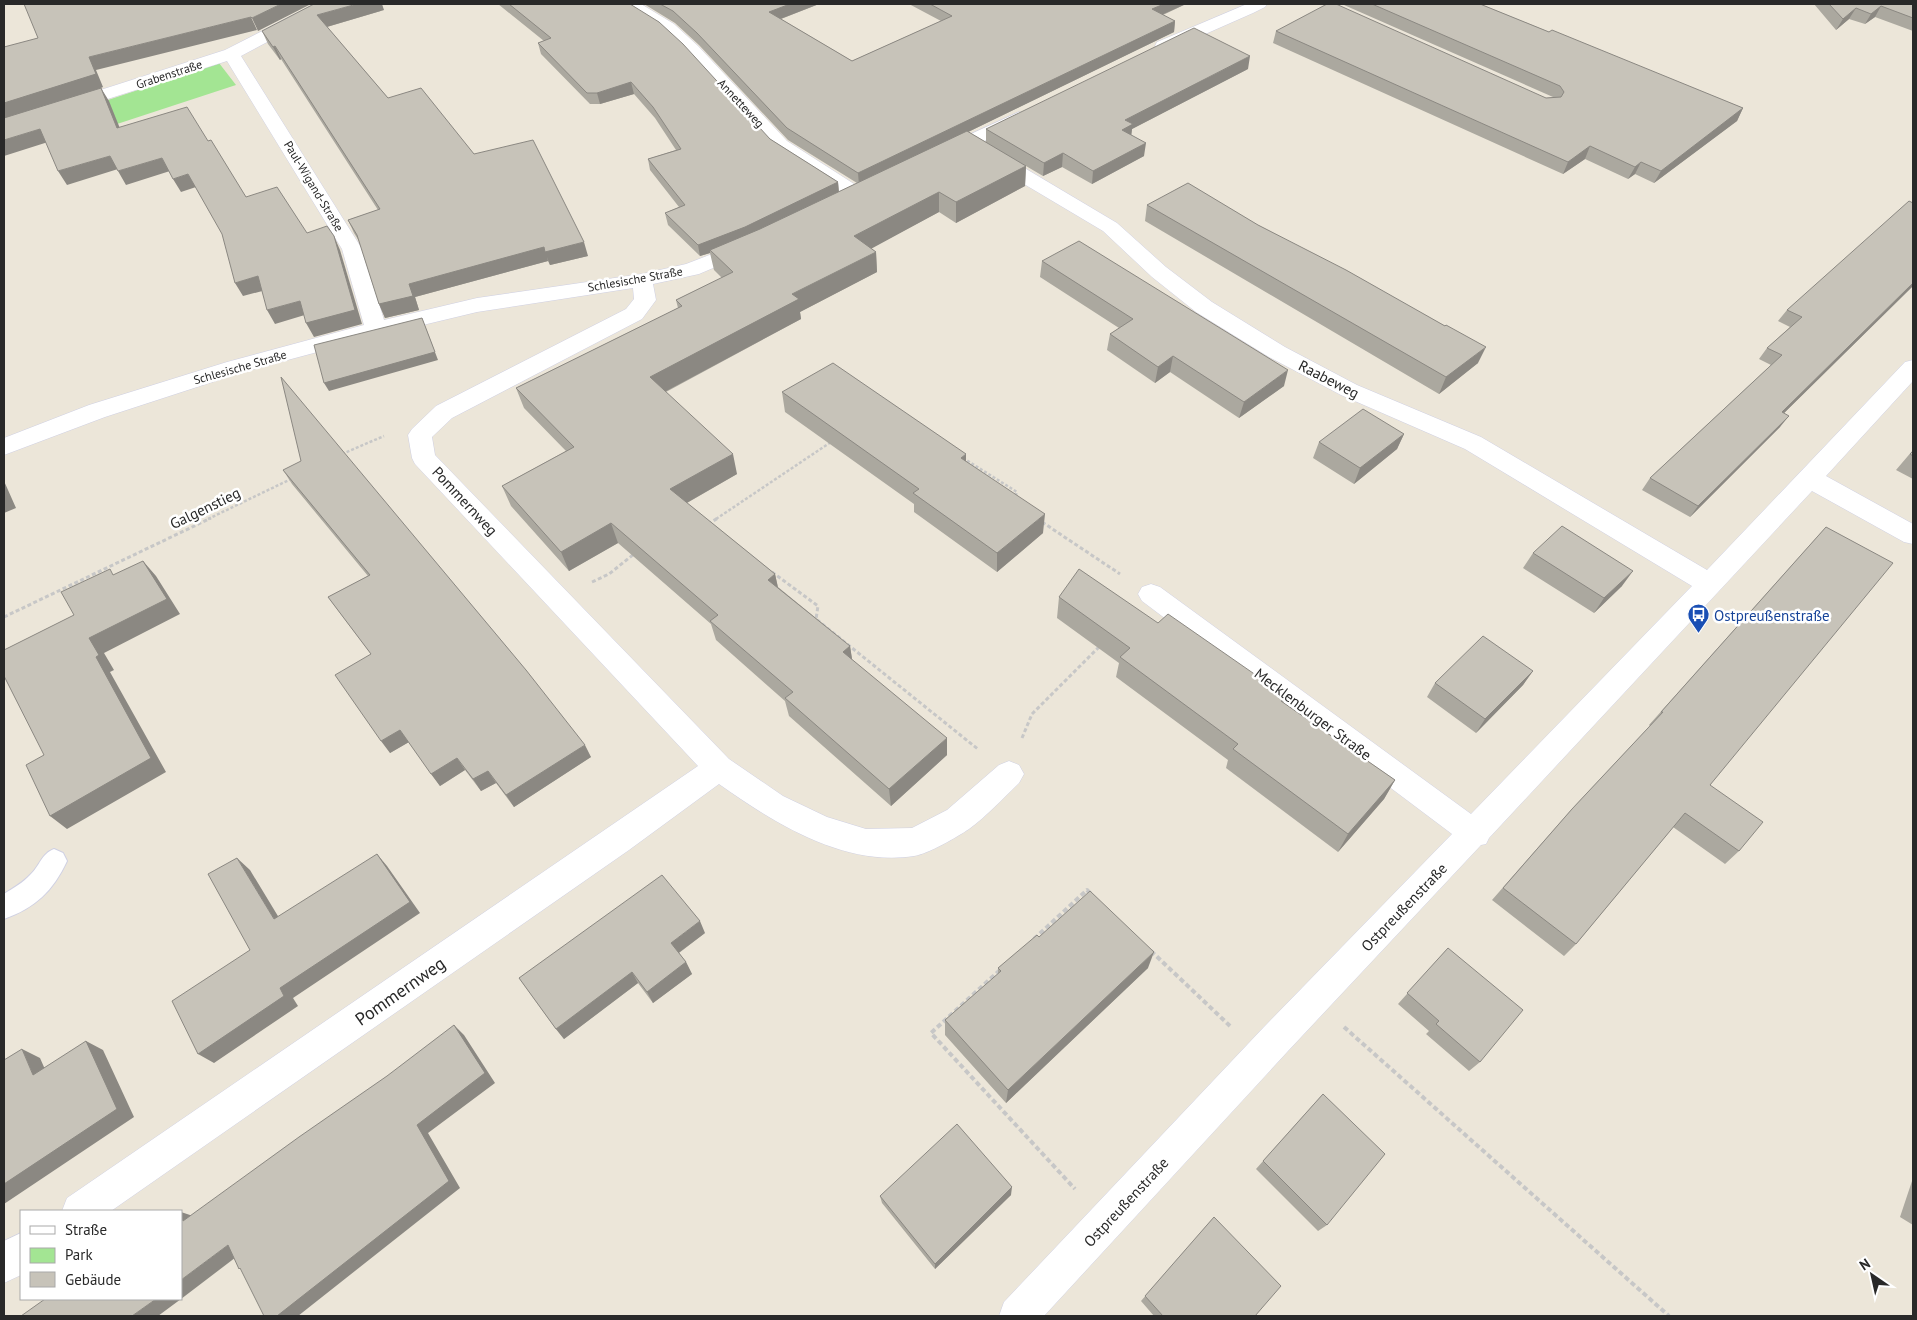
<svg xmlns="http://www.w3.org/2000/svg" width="1917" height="1320" viewBox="0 0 1917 1320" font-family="'PT Sans',sans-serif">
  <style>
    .green { fill: #a3e593 }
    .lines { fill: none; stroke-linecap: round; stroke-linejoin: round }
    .service-casing { stroke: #cfd0e3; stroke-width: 2 }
    .minor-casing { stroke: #cfd0e3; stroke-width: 1 }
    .path-far2 { stroke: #c7c7c7; stroke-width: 2.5; stroke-dasharray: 3 2; stroke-linecap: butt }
    .path-far1 { stroke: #c7c7c7; stroke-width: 3; stroke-dasharray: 4 2.5; stroke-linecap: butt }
    .path { stroke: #c7c7c7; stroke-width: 4; stroke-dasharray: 5 3; stroke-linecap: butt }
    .service { fill: #fff; fill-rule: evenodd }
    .minor { fill: #fff; fill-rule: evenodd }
    .wall { fill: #aba89f }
    .shaded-wall { fill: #8b8882 }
    .building { fill: #c7c3b9; stroke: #8b8882 }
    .labels { text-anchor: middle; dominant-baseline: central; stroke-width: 5; stroke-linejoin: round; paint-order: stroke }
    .far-street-label { font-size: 12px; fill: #292929; stroke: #fff }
    .street-label { font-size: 15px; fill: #292929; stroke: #fff }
    .transit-label { font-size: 15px; fill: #164399; stroke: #fff; text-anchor: start }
    .near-street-label { font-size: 18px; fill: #292929; stroke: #fff }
  </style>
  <rect width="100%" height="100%" fill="#ece6d9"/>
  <path class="green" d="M219,63l17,22 -186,61 -14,-22z"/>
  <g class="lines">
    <defs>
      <path id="service" d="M54,849l9,4 4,8c-14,30 -32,47 -63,58v-25c9,-6 19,-11 26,-19 10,-9 11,-21 24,-26z"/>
      <path id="minor" d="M315,4h20l-2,3 -92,49 121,193 22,71 93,-22 165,-24 44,-10 60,-23 7,2 3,4 -3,4 -54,23 -46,10 3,16 -14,19 -190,99 -20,19 3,18 294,304 54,37 44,21 39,12 46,-1 35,-18 52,-45 10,-4 10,4 5,9 -5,9c-16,15 -32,33 -50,46 -12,8 -41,25 -55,27 -70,11 -140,-33 -195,-72l-90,66 -518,361h-49l5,-13 631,-432 -283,-302 -3,-6 -4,-23 4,-6 24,-23 190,-97 8,-10 -1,-11 -156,24 -100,24 -134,36 -138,45 -101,38v-17l85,-33 138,-43 137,-37 -22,-76 -115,-188 -223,71v-11l221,-71z
        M622,4h19l33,20 24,22 89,95 78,50 3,4 -3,4 -7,2 -7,-2 -78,-50 -87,-95 -24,-22 -38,-25z
        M1247,4h20l-2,3 -12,6 -84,37h-12l-2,-4 2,-4 12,-5z
        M1019,112l6,1 3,4 -3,4 -73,36 -7,2 -7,-2 -2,-4 2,-4z
        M994,152l7,2 116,69 49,44 46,35 73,45 72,38 124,52 226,133 198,-208 8,-2v21l-87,95 87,48v20l-9,-2 -92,-51 -323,347 -3,6 -5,1 -193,206 -244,265h-45l5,-14 260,-275 188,-193 -310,-233 -4,-7 4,-7 9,-3 9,3 311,227 221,-228 -227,-137 -124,-54 -72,-38 -73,-45 -44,-35 -49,-46 -116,-69 -2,-4 2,-4z
        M21,1233v42l-17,8v-42z"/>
    </defs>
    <use href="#service" class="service-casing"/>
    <use href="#minor" class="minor-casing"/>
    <path class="path-far2" d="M342,454l42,-18
      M963,458l54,34 -2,6
      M208,519l83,-40
      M716,519l115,-77"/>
    <path class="path-far1" d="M1042,522l78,52
      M708,524l10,-6
      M772,572l46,34 -2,13 163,131
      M592,582l17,-8 25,-20
      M4,617l207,-99
      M1022,738l10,-24 69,-69"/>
    <path class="path" d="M1034,939l53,-49 5,5
      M1151,951l79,75
      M1000,970l-69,63 144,156
      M1344,1027l325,289"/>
    <use href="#service" class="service"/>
    <use href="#minor" class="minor"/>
  </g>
  <path class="wall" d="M498,4h132l140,135 68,43 1,10 18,-9 -69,-43 -89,-95 -24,-22 -31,-19h175l-38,15 71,42 89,-40 -32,-17h277l-23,11 12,6 -1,11 -206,100 18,10v-13l262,-60 -116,60 -1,6 13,21 -52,28 -30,-17 -19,9 -17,-10 -1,20 -69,37 -17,-11 -68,36 5,4 1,20 -77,40 1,7 -135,73 71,82 -50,29 88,71 3,13 72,59 2,14 95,95 -56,51 -102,-90 -4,-15 -69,-61 -5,-16 -93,-81 -49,28 -58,-65 -9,-20 64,-35 -42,-43 -8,-20 162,-80 -2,-8 46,-22 -8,-8 -4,-17 -10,3 -32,-31 -3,-12 14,-6 -29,-37 -2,-11 28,-9 -21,-32 -21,-24 -34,10h-10l-49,-50 -3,-11 6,-2z
    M1344,4h136l69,28 194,76 -6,13 -83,62 -19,-9 -7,5 -43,-20 -22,15 -290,-131 3,-12 270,67 7,-1 -209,-92z
    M1813,4h100v27l-38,-14 -10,7 -16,-5 -13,11 -22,-26z
    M384,10l-57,17 61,71 86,56 114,102 -38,9 -2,-4 -133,36 4,13 -34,8 -6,-14 -20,-63 -5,-8 -6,-13 30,-10 -97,-151 -1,1 -12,-16 -6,-13z
    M1913,203v83l-129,127 -4,14 -90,90 -48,-27 8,-12 121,-113 -12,-6 8,-11 23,-21 -12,-6 9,-11z
    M1147,205l111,20 187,101 33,37 -39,31 -294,-173z
    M1042,261l242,125 -45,32 -69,-46 -15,11 -48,-33 3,-16 9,-6 -79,-51z
    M782,392l184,69 77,72 -46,39 -83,-60v-8l-129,-92z
    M1404,434l-7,15 -43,35 -41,-26 6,-16z
    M1913,450v29l-17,-9z
    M283,470l308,287 -77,50 -18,-24 -15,8 -16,-21 -25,16 -31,-44 -19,11 -19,-99 -43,-57 40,-21 -76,-92z
    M1826,527l-116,258 29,66 -14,13 -52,-37 -97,117 -12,12 -72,-56 80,-91 78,-83 -1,-1z
    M1533,553l89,33 -28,27 -71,-45z
    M1059,597l99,26 128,73 -2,7 111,77 -11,19 -46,53 -112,-84 2,-8 -112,-83 3,-14 -62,-45z
    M1533,671l-10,14 -47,48 -49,-36 8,-14z
    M705,933l-26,20 7,9 6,12 -39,29 -15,-20 -74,56 -8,-10 -37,-51z
    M1039,937l109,31 -142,135 -61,-68v-15l53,-46v-6z
    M1448,948l32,114 -11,9 -43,-37 3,-3 -31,-27z
    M1323,1094l4,131 -9,6 -62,-62z
    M1913,1178v47l-13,-8z
    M1011,1195l-76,74 -53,-66 -2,-7z
    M1214,1217l41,99h-101l-13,-15z"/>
  <path class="shaded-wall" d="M281,4h30l-53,27 -6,-13z
    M357,4h25l2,6 -61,18 -6,-13z
    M790,4h29l-49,19 -1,-11z
    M1164,4h22l-36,16 2,-11z
    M1881,6l-6,11 -10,7 6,-10z
    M1856,8l-7,11 -13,11 7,-11z
    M251,17l6,13 -161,40 7,17 -2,1 8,13 16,40 -121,-22v-16l85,-46z
    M1175,21l-1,11 -315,153 -1,-12z
    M275,46l6,13 -1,1 -7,-13z
    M1250,56l-2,13 -116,60 -1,9 -9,-8 3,-10z
    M631,82l3,12 -34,10 -3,-11z
    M1743,108l-6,13 -83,62 7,-12z
    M40,129l8,13 -44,14v-16z
    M1146,143l-2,13 -52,28 1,-13z
    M1590,146l-5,13 -22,15 5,-12z
    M1063,153l-1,14 -19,9 1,-13z
    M110,156l8,13 -51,16 -9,-14z
    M162,158l8,13 -44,14 -8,-14z
    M1641,162l-6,12 -7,5 7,-12z
    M1026,166l-1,20 -69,37v-21z
    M188,174l8,13 -15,5 -8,-13z
    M838,182l1,12 -92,44 -37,12v3l-10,3 -2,-11z
    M939,192v20l-83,45 -2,-21z
    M334,236l6,14 22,74 -48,13 -8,-14z
    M584,242l4,14 -38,9 -5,-13z
    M544,247l4,14 -133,36 4,13 -34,8 -6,-14 30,-20z
    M876,252l1,20 -77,40 1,7 -146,78 -5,-20 142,-83z
    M258,276l8,14 -23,6 -8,-13z
    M1913,283v3l-140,138 9,-12z
    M300,301l8,13 -33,10 -8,-14z
    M422,318l16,42 -109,31 -5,-8z
    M1486,347l-8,16 -39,31 7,-17z
    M1173,356l-3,16 -15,11 3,-16z
    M1288,370l-4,16 -45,32 5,-16z
    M1789,416l-9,11 -90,90 8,-11z
    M1404,434l-7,15 -43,35 6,-16z
    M733,454l4,20 -61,35 -6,-20z
    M966,454v19l-5,-15z
    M4,481l12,27 -12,5z
    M1045,514l-2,19 -46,39v-19z
    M611,523l7,20 -49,28 -8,-19z
    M143,561l13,15 24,38 -76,39 10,17 -4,2 56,100 -99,57 -17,-13 39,-178z
    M1633,571l-11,15 -28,27 10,-15z
    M775,574l4,19 -11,-13z
    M850,646l3,19 -10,-13z
    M1533,671l-10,14 -47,48 9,-14z
    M400,730l9,12 -19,11 -9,-12z
    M947,738v17l-56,51 -2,-17z
    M585,745l6,12 -77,50 -8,-12z
    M457,758l8,12 -25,16 -9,-12z
    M488,771l8,12 -15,8 -8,-12z
    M1395,780l-11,19 -46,53 10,-18z
    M377,854l10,12 33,47 -127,85 5,8 -84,57 -16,-9 82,-66z
    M237,858l13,12 37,61 -13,-12z
    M700,921l5,12 -28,21 -6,-11z
    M1154,952l-6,16 -142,135 2,-13z
    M686,962l6,12 -39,29 -6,-11z
    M632,972l6,11 -74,56 -8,-10z
    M454,1025l10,10 31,48 -67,50 32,55 -162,128h-21l140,-191z
    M86,1041l17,9 31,67 -130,87v-20z
    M22,1049l18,9 11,25 -18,-8z
    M1012,1187l-1,8 -76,74v-5z
    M181,1212l15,5 -13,4 -2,-5z
    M228,1245l16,6 -63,48v-19z
    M156,1299h25l-23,17h-26z"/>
  <path class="building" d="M24,4h257l-29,14 -1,-1 -162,40 7,17 -92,29v-56l34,-9z
    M314,4h43l-40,11 71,83 33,-10 53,66 59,-14 51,102 -39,10 -1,-5 -135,37 4,12 -34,8 -22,-69 -9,-15 32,-11 -105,-163 -2,1 -11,-16z
    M509,4h121l29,18 24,22 87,95 68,43 -93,45 -47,18 -33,-32 20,-8 -37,-46 33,-10 -28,-42 -22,-25 -34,11h-10l-49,-50 13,-5z
    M660,4h130l-21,8 83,49 100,-45 -22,-12h234l-12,5 23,12 -317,152 -71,-45 -90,-95 -24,-22z
    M1327,4h9l210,94 15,-1 3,-5 -4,-6 -188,-82h108l69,28 3,-2 191,78 -82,63 -20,-9 -6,5 -45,-21 -22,16 -292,-131z
    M1829,4h84v14l-32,-12 -10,8 -15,-6 -13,11z
    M1194,28l56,28 -125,64 8,4 -11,6 24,13 -53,28 -30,-18 -19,10 -58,-34z
    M101,88l16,40 70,-21 21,34 3,-1 35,57 31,-10 30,46 20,-7 7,10 21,74 -49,13 -6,-22 -33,9 -9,-34 -23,7 -13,-49 -34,-60 -15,5 -11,-21 -44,13 -8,-15 -52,15 -18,-42 -36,11v-22z
    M967,131l59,35 -70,36 -17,-10 -85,44 22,16 -84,42 7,5 -149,78 83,77 -63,35 105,85 -7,6 82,66 -7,6 104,86 -58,51 -104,-91 8,-6 -83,-71 8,-6 -107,-92 -50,29 -59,-66 72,-39 -58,-59 166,-82 -6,-6 57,-28 -23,-22 50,-21z
    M1188,183l70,42 88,45 99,56 1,-1 40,22 -40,30 -299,-172z
    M1909,201l4,2v80l-131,129 7,4 -91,90 -48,-28 132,-123 -15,-7 35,-31 -15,-7z
    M1079,241l209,129 -44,32 -71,-46 -15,11 -48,-33 23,-15 -91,-58z
    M422,318l13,34 -111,31 -10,-38z
    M833,363l133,91 -5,4 84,56 -48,39 -84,-60 6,-4 -137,-97z
    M281,377l245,293 59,75 -79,50 -18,-24 -15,8 -16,-21 -26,16 -31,-44 -19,11 -46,-66 36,-21 -43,-57 42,-22 -87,-105 18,-9z
    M1363,409l41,25 -44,34 -41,-26z
    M1913,451v5l-3,-2z
    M1562,526l71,45 -29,27 -71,-45z
    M1826,527l67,36 -183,222 53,37 -24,29 -54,-38 -109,131 -73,-56 69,-79 91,-97h-2z
    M143,561l24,38 -78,39 10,17 -3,2 55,101 -101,58 -24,-51 18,-10 -40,-79v-26l70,-35 -13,-23 49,-23 3,6z
    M1079,569l79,54 10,-9 118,82 -5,5 114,79 -47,54 -115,-85 5,-5 -118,-87 10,-9 -71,-51z
    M1483,636l50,35 -48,48 -50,-36z
    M377,854l33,48 -130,86 4,8 -86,58 -26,-53 78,-51 -42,-76 29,-16 37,61z
    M662,875l38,46 -29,22 15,19 -39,30 -15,-20 -76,57 -37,-51z
    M1090,891l64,61 -146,138 -63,-70 56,-49 -3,-3 39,-33 2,2z
    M1448,948l75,62 -43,52 -44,-38 3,-3 -32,-28z
    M454,1025l31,48 -68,52 32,56 -172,135h-13l-24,-48 -1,1 -11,-24 -47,35v-64l2,5 116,-84 88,-61z
    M86,1041l31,68 -113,75v-124l18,-11 11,26z
    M1323,1094l62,60 -58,71 -64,-64z
    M957,1124l55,63 -77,77 -55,-68z
    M1214,1217l67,69 -26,30h-92l-18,-20z
    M45,1299h111l-24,17h-111z"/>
  <defs>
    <symbol id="bus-pin" viewBox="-11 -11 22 30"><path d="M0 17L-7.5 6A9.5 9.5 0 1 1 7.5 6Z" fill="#1a4fb4" stroke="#fff"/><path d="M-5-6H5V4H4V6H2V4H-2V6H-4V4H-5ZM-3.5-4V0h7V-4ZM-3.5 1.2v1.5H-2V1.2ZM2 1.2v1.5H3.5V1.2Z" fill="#fff"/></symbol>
  </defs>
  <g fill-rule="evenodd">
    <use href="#bus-pin" x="1686" y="602" width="25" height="34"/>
  </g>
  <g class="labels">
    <g class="far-street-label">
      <text transform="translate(169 74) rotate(-18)">Grabenstraße</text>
      <text transform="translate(741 103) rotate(47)">Annetteweg</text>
      <text transform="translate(314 186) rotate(59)">Paul-Wigand-Straße</text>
      <text transform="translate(635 279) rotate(-10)">Schlesische Straße</text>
      <text transform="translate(240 367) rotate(-16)">Schlesische Straße</text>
    </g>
    <g class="street-label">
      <text transform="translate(1329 379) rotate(27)">Raabeweg</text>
      <text transform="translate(465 501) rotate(47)">Pommernweg</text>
      <text transform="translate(205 508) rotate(-26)">Galgenstieg</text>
      <text transform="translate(1313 714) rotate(37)">Mecklenburger Straße</text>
      <text transform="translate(1404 907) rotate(-46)">Ostpreußenstraße</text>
      <text transform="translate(1126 1202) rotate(-47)">Ostpreußenstraße</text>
    </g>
    <g class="transit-label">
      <text x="1714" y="615">Ostpreußenstraße</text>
    </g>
    <g class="near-street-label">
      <text transform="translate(400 991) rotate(-35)">Pommernweg</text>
    </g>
  </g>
  <rect width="1917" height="1320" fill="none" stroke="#292929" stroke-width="10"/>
  <rect x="20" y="1210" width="162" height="90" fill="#ffffff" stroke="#a9a9a9"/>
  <rect x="30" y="1226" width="25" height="8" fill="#ffffff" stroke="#a9a9a9"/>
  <text x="65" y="1235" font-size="15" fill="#292929">Straße</text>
  <rect x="30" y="1248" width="25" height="15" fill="#a3e593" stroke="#a9a9a9"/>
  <text x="65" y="1260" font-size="15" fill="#292929">Park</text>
  <rect x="30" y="1272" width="25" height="15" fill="#c7c3b9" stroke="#a9a9a9"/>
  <text x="65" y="1285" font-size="15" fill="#292929">Gebäude</text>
  <g transform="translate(1872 1275) rotate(326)" stroke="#ffffff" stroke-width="4" paint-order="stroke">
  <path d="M0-4L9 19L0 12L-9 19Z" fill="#292929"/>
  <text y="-8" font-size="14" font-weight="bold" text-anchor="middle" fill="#292929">N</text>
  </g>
</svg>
